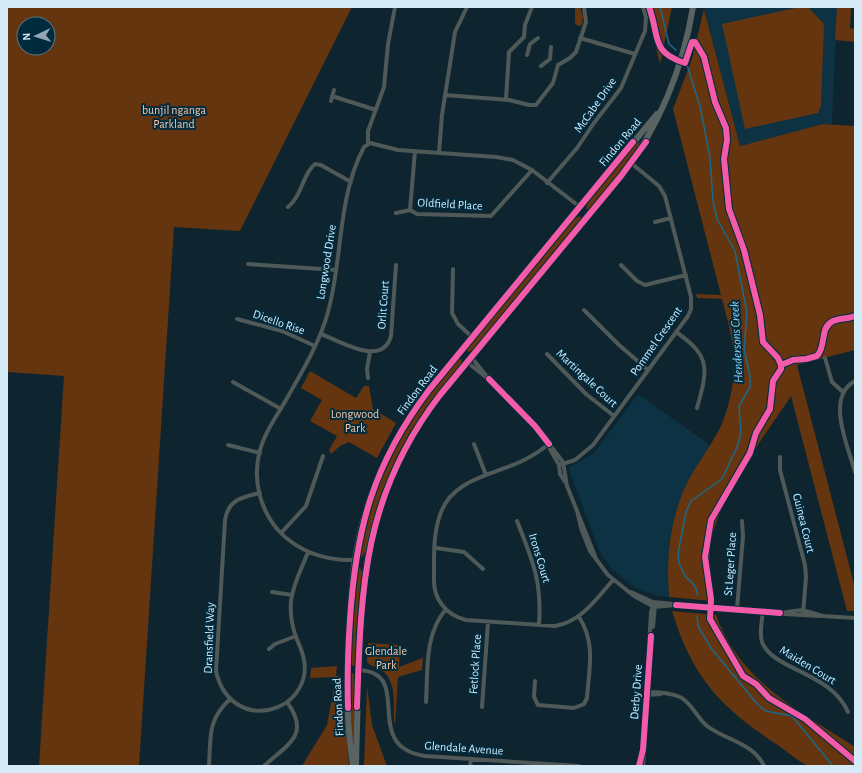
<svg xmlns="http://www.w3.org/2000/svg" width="862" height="773" viewBox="0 0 862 773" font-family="'Alegreya Sans',sans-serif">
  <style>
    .built { fill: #0c3243 }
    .green { fill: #64350f; fill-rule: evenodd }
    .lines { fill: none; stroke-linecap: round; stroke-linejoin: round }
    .stream { stroke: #1c698c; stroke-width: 1.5 }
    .street { stroke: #4f5958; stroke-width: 4 }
    .secondary { stroke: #596362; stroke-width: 6 }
    .cycleway-casing { stroke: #002b3e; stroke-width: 8 }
    .cycleway { stroke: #f35aa7; stroke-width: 6 }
    .labels { text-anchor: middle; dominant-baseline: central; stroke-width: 4; stroke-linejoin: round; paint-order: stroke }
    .street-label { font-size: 12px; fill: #d6ebf8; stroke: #002b3e }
    .park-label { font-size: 12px; fill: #fcc6a6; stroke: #002b3e }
    .water-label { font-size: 13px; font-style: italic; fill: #93ceee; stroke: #002b3e }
  </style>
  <rect width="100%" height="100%" fill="#0e2530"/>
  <path class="built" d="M704,7h133l-5,117h-9l-83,22z
    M638,394l72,51 -21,35 -13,31 -7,34v52l-15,-2 -22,-9 -22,-19 -11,-17 -30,-80 1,-3 23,-13z"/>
  <path class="green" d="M7,7h345l-112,224 -66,-4 -35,539h-100l25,-390 -57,-4zM24,24h24v24h-24z
    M575,7h5l3,10 -1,8 -4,1 -3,-3z
    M646,7h26l-12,57z
    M800,7h8l16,17 -3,81 -3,8 -73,16 -23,-105z
    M837,7h14l-1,21 5,1v13l-20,-2z
    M704,9l36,137 83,-22 32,2v224l-58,15 58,223v23h-8l-56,-215c-28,43 -71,96 -80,147 -3,19 -1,38 1,58l-43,-4c-3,-42 1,-81 20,-118 9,-16 20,-31 29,-47 8,-16 13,-34 15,-52 4,-28 -4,-54 -11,-81l-25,-1 -1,-4 25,1 -48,-186 19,-50z
    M637,143h3l1,4 -51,62h-4l2,-8z
    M580,216l1,3 -3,7 -105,125 -6,1 1,-6 105,-127z
    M462,359l-1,7 -59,85 -35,97 -5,9 -4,2 1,-14 19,-65 39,-73 41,-47z
    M310,371l46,27 8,-12h5l4,23 23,14 -19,35 -28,-16 -9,4 -9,8 -2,-4 8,-14 -27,-15 12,-21 -21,-12z
    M356,567l4,1 3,6 -6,90 -4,2 -4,-2z
    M672,611l44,4c24,67 83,95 139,132v19c-11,0 -37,3 -46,0 -9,-3 -24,-16 -33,-22 -56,-37 -84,-67 -104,-133z
    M368,643l32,2 -1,22 24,-9 -1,12 -24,7 -3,49c-3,-17 3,-39 -10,-53 -5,-5 -14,-6 -18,-11z
    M337,666l-1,10h5l8,90h-47l25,-41 9,-48 -26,1 1,-10z
    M352,673l4,3 -3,80 -4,-80z
    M367,686l5,39 15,41h-23z"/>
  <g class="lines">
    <path class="stream" d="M660,7l9,37 7,6
      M687,65l13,41 10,52 3,43 4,18 18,32 5,26 7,36 -3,36 6,27v11l-11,19 2,27 -4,14 -15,32 -31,22 -5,11 -8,42 1,9 6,13 10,10 3,9
      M697,616l1,10 13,22 47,57 8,6 26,5 41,50"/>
    <path class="street" d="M580,38l55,16
      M527,55l3,-11 8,-6
      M541,66l9,-7 1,-12
      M445,95l64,5 20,5h7l17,-22 5,-18 12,-7 6,-6 10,-30 -2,-15
      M332,96l44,14
      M506,99l3,-47 15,-15 1,-12 7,-18
      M331,101l3,-11
      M368,144v-13l16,-44 4,-43 7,-37
      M439,153l3,-38 13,-83 12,-25
      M547,183l30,-35 17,-25 27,-35 24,-57 1,-14 -3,-10
      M288,207c14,-11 15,-34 27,-43l6,1 30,17
      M410,210l5,-59
      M396,213l14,-3 7,4 74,2 41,-46
      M655,222l16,-4
      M248,264l88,6
      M621,265l16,16 8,4 41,-10
      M453,269l-1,44 6,11 14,13
      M584,310l35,35 29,25
      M237,319l45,12 33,15
      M676,332c35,24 32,37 21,76
      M321,334c19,7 61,34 70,2l5,-71
      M547,354l39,40 28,22
      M471,357l18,22 51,53 23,30 4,24 28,70
      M825,358l7,24 11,10
      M467,362l20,16
      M368,378l-1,-9 3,-17
      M855,381c-30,16 -7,65 0,91
      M233,382l48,27
      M474,444l12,31
      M549,444c-9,7 -18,13 -29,18 -29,13 -69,18 -80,53 -7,19 -6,43 -6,63 -1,21 12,37 32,42l89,6c26,-4 41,-27 58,-46
      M228,445l32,8
      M550,449l9,16 1,9 5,8
      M780,457v13l25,95 1,12 -3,37
      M559,465l16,-5 18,-15 95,-129 3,-7v-12l-26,-101 -6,-10 -28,-23
      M260,493c-18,4 -32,7 -35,27l-9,151c3,14 9,25 21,33 12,8 27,9 41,3 18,-7 30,-27 26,-47 -1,-8 -5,-15 -8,-23 -4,-11 -6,-24 -5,-36 2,-17 11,-33 17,-49
      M578,515l3,13 9,23 18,24 26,21 20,11 22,-2 104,8 22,-3 21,6 32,2
      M517,521c16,41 25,60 22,104
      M281,533l25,-27 17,-50
      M436,548l28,4 19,17
      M355,560c-29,1 -57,-8 -77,-30 -18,-21 -25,-49 -19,-76 4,-18 15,-34 24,-49 17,-30 36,-60 45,-93 15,-54 9,-114 36,-165l6,-4 28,7 98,7 17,3 19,10 48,37
      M272,592l20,3
      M631,592l22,10 21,2
      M737,609l6,-73 -1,-15
      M763,611c-1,10 -4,21 -1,31 10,28 69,30 86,70
      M784,614l36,2
      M653,627l2,-22
      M269,649l6,-5 21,-8
      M359,670c57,3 0,76 66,86l154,10
      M535,681l-1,16 4,8 36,3 10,-4 3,-6c2,-29 9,-55 -8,-81
      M647,692c10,0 24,1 33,5 12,6 17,21 27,29 18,14 47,17 57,40
      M647,695l14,-1
      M426,702c2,-32 -2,-67 20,-93
      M482,707l6,-85
      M209,766c2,-30 -2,-45 21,-67
      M264,766c24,-22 47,-31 23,-64
      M470,766l1,-7
      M639,766l4,-16 8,-138 4,-10
      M643,766l1,-10"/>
    <path class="secondary" d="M353,766c-7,-45 -7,-91 -4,-136 2,-23 2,-47 6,-70 9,-62 36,-120 74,-170l228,-276
      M356,766c1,-45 2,-89 5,-134 2,-34 3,-69 12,-102 12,-46 33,-88 60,-126l188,-228c38,-48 62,-108 72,-169"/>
    <defs>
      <path id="cycleway" d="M649,7c11,29 1,45 36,56l7,-21h3l9,15 11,45 11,26 1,12 -3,19 5,50 15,41 16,65 3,27 15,16 3,7v4l-8,12 -3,28 -14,24 -6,20 -39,67 -6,37 6,42 -1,20 33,57 13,8 13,14 36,21 50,42
        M781,365l12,-5 13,-1 11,-3c10,-11 2,-28 16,-35 7,-3 15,-2 22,-5
        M489,379l46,47 14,18
        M676,605l104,8
        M357,707c4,-120 6,-212 83,-312l181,-219 25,-34
        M348,708c-1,-30 0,-59 2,-89 6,-91 23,-155 79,-229l204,-248
        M639,766l4,-16 8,-114"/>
    </defs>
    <use href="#cycleway" class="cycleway-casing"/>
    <use href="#cycleway" class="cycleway"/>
  </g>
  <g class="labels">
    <g class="street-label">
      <text transform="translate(595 105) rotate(-55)">McCabe Drive</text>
      <text transform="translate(620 142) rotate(-50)">Findon Road</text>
      <text transform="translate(450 204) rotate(3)">Oldfield Place</text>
      <text transform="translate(326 262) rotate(-81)">Longwood Drive</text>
      <text transform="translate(383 305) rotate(-86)">Orlit Court</text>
      <text transform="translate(279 322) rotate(19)">Dicello Rise</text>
      <text transform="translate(656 341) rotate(-55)">Pommel Crescent</text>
      <text transform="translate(587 378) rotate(43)">Martingale Court</text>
      <text transform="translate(417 390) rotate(-53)">Findon Road</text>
      <text transform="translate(804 523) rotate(76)">Guinea Court</text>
      <text transform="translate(540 558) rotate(73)">Irons Court</text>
      <text transform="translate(730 564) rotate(-86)">St Leger Place</text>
      <text transform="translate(209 638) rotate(-88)">Dransfield Way</text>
      <text transform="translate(475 664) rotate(-86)">Fetlock Place</text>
      <text transform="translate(808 665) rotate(31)">Maiden Court</text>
      <text transform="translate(636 692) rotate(-86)">Derby Drive</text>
      <text transform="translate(338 707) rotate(-93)">Findon Road</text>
      <text transform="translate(464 748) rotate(4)">Glendale Avenue</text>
    </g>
    <g class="park-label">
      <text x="174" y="110">bunjil nganga<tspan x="174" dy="14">Parkland</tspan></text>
      <text x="355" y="414">Longwood<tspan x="355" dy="14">Park</tspan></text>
      <text x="386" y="651">Glendale<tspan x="386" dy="14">Park</tspan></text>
    </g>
    <g class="water-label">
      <text transform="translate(737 342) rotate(-93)">Hendersons Creek</text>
    </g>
  </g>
  <rect width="862" height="773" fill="none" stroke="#d6ebf8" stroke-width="16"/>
  <g transform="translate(36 36) rotate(266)"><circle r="19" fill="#002b3e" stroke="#567888"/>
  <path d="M0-3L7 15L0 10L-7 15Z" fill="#90a6b2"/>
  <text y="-6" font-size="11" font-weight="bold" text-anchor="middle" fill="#d6ebf8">N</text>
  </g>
</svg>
